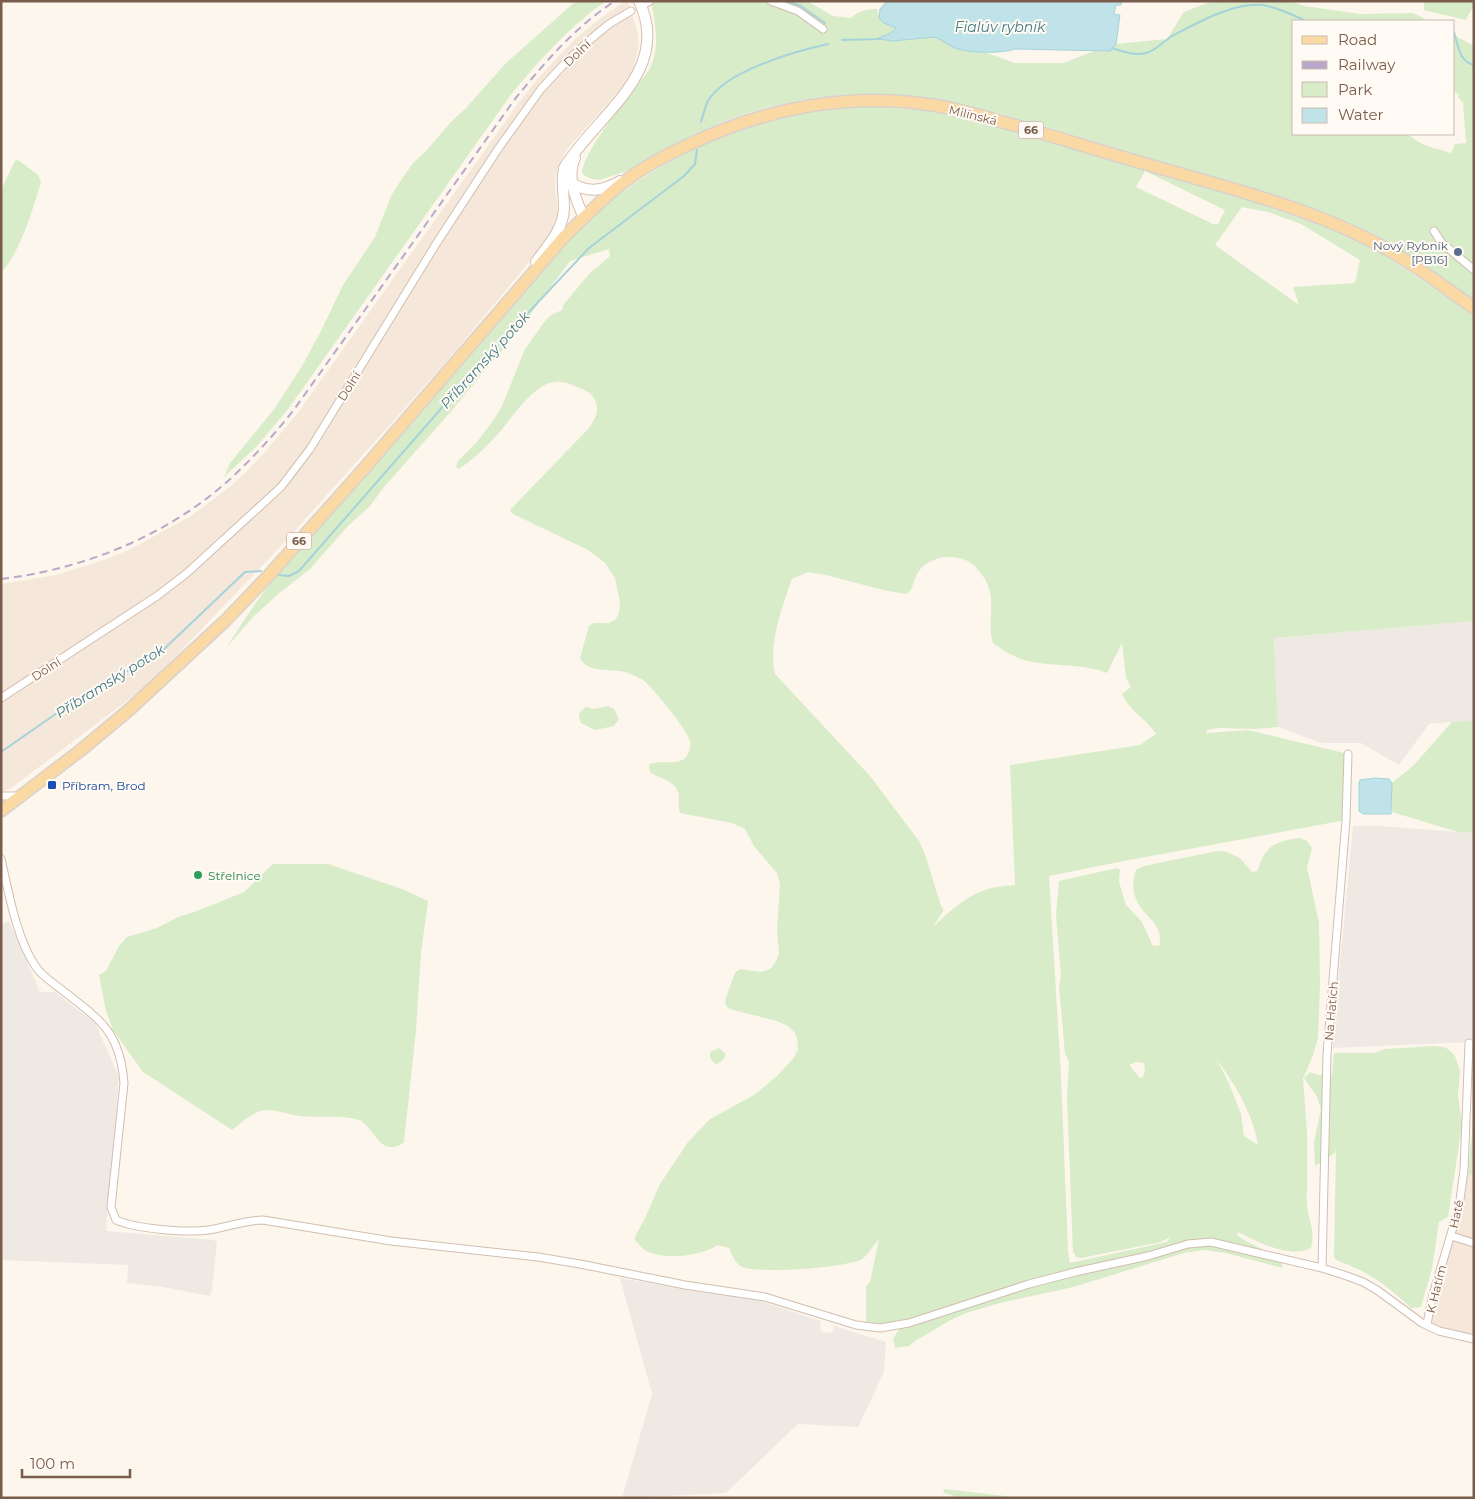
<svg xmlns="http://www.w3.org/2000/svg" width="1475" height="1499" viewBox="0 0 1475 1499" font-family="Montserrat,sans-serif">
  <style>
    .residential { fill: #f5e8da }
    .industrial { fill: #efe9e4 }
    .green { fill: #d8ecc9; fill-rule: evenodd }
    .water { fill: #bfe3e8; stroke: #a5d3da }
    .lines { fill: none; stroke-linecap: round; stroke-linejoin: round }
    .stream { stroke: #a5d3da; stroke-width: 2 }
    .street-casing { stroke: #d1beb0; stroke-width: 9 }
    .secondary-casing { stroke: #d6c0b0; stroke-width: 12 }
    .primary-casing { stroke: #dad1cd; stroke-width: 14 }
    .street { stroke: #fff; stroke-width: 7 }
    .secondary { stroke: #fff; stroke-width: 10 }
    .primary { stroke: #fbd9a5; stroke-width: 11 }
    .rail { stroke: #b9a8c9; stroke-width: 2; stroke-dasharray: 8 5; stroke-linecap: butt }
    .service-dot { fill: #5c6f8a; stroke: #fffaf3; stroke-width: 2 }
    .transit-dot { fill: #1a4fb4; stroke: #fffaf3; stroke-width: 2 }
    .leisure-dot { fill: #2e9e5b; stroke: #fffaf3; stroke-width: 2 }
    .labels { text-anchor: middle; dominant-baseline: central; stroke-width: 4; stroke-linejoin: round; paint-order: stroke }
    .shield { fill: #fffaf3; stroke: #a28b7f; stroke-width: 1 }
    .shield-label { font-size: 11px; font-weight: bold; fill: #7a5c4d }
    .street-label { font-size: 12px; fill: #7a5c4d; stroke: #fffaf3 }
    .service-label { font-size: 12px; fill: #4e5e75; stroke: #fffaf3; text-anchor: end }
    .transit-label { font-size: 12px; fill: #164399; stroke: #fffaf3; text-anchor: start }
    .leisure-label { font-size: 12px; fill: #27864d; stroke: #fffaf3; text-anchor: start }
    .water-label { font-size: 14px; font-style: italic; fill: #437c86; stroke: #fffaf3 }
  </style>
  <rect width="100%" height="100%" fill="#fdf6ec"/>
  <path class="residential" d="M625,1h2l10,28 2,17 -8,31 -63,71 -11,21 -2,18 3,26 -8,24 -103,124 -165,184 -134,140 -138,104 -9,3v-208l55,-9 48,-15 25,-10 62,-34 40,-30 16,-15 17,-18 33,-39 222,-312 20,-25 34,-36 21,-18z
    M1464,1170l4,4 6,2v163l-47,-15 24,-88z"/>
  <path class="industrial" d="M1474,621v99l-45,4 -30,41 -38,-22h-40l-43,-16 -4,-89z
    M1353,826h26l95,7v209l-141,6v-11z
    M9,921l31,71h15l40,31 24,54 -13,154 108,9 3,3 -5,46 -2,7 -47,-9 -36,-4 1,-18 -127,-5v-335z
    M620,1278l72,13 63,8 66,22 -1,9 3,2 9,1 2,-7 52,16 -2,30 -26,55 -60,-3 -72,69 -104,5 30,-104z"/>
  <path class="green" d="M576,1h30c-38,27 -67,59 -96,95l-221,312 -32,38 -33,31 6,-14 45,-55 27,-42 18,-33 23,-48 32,-48 16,-41 12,-19 10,-14 14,-13 24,-28 14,-13 41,-46z
    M651,1h156l26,15 18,2c7,-7 17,-9 26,-9 3,14 7,15 20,19l-6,5 2,8 41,-4 6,1 16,10 28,4 31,11h49l30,-12h17l5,-7 51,-5 17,-27 28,-11h79l13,5 56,8 53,-1 16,8h-135v113h114c12,12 28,14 43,19l4,-9 11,-1 -3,-40 -5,-6 1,-2 -5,-4v-56l20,11v255c-29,-21 -58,-44 -90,-60 -76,-39 -161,-61 -243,-85 -105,-31 -213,-74 -324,-58 -37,5 -75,15 -108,30 -18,8 -34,17 -50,26 -8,5 -16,11 -25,14 -11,5 -24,8 -35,12 -7,-1 -12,-2 -17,-7 3,-26 50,-80 67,-103 12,-22 6,-45 2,-69z
    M1424,1h50v4l-8,15 -42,-10z
    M871,106l61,5 45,10 259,75 47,16 51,18 46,22 94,63v306l-200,17 4,89 -23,2 -36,-1 -12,2 -1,3 42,-3 100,24 -2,66 -222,41 -75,15 12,199 7,177 2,11 97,-21 5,-9 -4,5 -7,4 -80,16 -5,-1 -3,-5 -6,-156 2,-34 -4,-8 -6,-68 2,-10 -5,-61 3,-34 58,-13 3,2 -1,12 7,23 16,17 11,24 7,-1c0,-7 0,-13 -4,-19 -2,-5 -7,-8 -10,-12 -12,-13 -16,-27 -10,-44l5,-3 17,-4 60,-12 9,1 13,6 12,14 5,-1c3,-5 3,-9 6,-14 6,-14 24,-18 37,-19l7,3 5,7 -5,19 12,56 1,61 -2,54 -5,17 -10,24 4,54v60c-3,19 10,36 4,55 -20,11 -54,-6 -73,-16l-1,3 7,5 38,19v9l-56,-15 -21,-3 -21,3 -111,34 -73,16 -34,10 -17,8 -34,20 -6,5 -14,2 -2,-9 8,-13 -35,1v-41l4,-4 9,-43c-5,5 -11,16 -17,20 -15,9 -104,15 -120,8 -7,-3 -10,-13 -13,-19l-11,-3c-19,11 -49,15 -70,7 -5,-2 -10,-9 -14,-13l12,-23 14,-32 28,-42 22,-23 44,-24 23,-19 16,-17 5,-10 -1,-12 -3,-5 -6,-6 -11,-5 -47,-12 -4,-3 -1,-6 10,-27 5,-4 21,3 9,-3 5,-6 4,-9 -2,-24 3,-46 -3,-11 -23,-27 -9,-17 -13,-6 -52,-10c-2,-6 -1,-11 -1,-17 -1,-14 -17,-17 -28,-23l-2,-5 1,-4c10,-4 25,1 34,-5 5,-4 7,-12 6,-18 -3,-12 -37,-53 -47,-61 -4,-2 -10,-5 -14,-7 -15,-5 -41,1 -49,-15l9,-32 5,-3h15l7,-4 3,-6 1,-11 -5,-24 -10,-15 -17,-13 -75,-36 -3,-4 79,-82c6,-9 11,-17 6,-28 -3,-7 -10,-10 -18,-13 -6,-3 -15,-6 -22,-5 -21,1 -43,36 -56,51 -12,13 -25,26 -40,36l-3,-2 2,-6 19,-19 18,-24 8,-14 22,-55 20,-28 6,-6 11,-5 2,-6 26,-31 20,-17 -1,-7 -39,12 -52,70 -71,85 -63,71 -14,19 -23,21 -37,42 -33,26 -24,22 -27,31c15,-23 30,-47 47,-68 15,-20 33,-38 49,-56 32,-35 62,-70 93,-106 26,-31 53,-62 80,-93 37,-45 75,-91 120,-127 74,-58 163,-90 256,-92zM1145,171l80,39 -7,14h-5l-77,-37zM1242,207l26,5 33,12 59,36 -5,23 -62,4 6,18 -84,-60zM944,557c14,0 25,1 35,14 22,26 6,44 14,72 11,8 22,15 35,18 26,6 54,2 79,12l15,-30 4,35 5,9 -9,7c8,18 24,24 34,40l-16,11 -130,20 5,120c-12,1 -24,2 -35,7 -17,7 -35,23 -48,36l12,-18 -3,-4 -16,-52 -6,-13 -49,-65 -95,-102c-7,-30 7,-67 17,-95l16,-7 18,3 57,15 23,4c6,-4 6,-7 8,-13 5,-15 15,-21 30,-24zM1216,1059c19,25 37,55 42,86l-14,-9 -3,-22 -13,-33zM1136,1062l8,1 1,7 -2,7 -3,1 -11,-13z
    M18,160l20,15 3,7c-7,24 -22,74 -40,90v-82l14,-29z
    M608,706l6,3 5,10 -5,7 -19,4 -14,-7 -2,-6 1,-5 6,-5 8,2z
    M1474,720v113l-16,-1 -66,-20v-29l22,-18 38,-43z
    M273,864h55l74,25 26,12 -7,52 -5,77 -12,112c-5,4 -11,7 -18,4 -9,-3 -16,-21 -27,-26 -16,-6 -47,-1 -65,-5 -10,-2 -23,-7 -34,-4 -11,4 -19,12 -28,19l-89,-58 -30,-42 -7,-19 -7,-36 7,-4 13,-25 8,-9 30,-9 21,-11 19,-6 47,-19z
    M1434,1046l11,1 5,4 5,5 5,15 -2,24 4,30 -14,92 -9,5 -7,47 -11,38 -10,1c-15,-14 -30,-27 -49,-37 -8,-4 -17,-7 -26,-11l-2,-4 2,-108 -1,5 -20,13 -1,-24 7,-33 -5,-14 -12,-17 6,-6 8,3h14l2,-22h41l10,-4z
    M719,1048l7,6 -3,6 -7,5 -6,-7v-6z
    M1474,1111v65l-6,-2z
    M944,1489l78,9h-63l-16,-6z"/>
  <path class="water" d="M887,1h235l-1,4h-5l-2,9 6,1 -4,29 -5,7 -96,-2c-13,5 -47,4 -60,-1 -8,-3 -13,-9 -21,-11l-41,4 -15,-2v-1l13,-5 5,-5 -12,-5 -5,-5 1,-9z
    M1375,778l14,1 3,4 -1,31h-28l-4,-3v-28l1,-3z"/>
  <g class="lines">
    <path class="stream" d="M787,1l14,5 24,17
      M1454,32c4,13 5,30 20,33
      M842,40l38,-1
      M1112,48c12,4 23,8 34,5 9,-2 18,-12 26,-17 25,-13 62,-34 90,-31 16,2 30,10 44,16
      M701,122c2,-6 4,-15 7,-21 17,-30 88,-50 120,-57
      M278,575l11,1 10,-5 183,-209 107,-114 95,-72 11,-12 2,-14
      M1,752l59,-41 103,-61 82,-78 16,-1"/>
    <defs>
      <path id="street" d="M771,1l27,10 25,18
        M641,6l9,-5
        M1434,231l7,11 33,28
        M1,698l156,-102 30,-23 94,-86 29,-38 126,-205 62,-95 43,-60 25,-27 25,-23 18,-15 22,-13
        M1,796h18
        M1,859c8,34 15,79 35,108 6,9 17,16 26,23 38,30 58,41 62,93l-13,124 5,13c20,9 71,13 93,10 19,-3 36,-10 54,-10l128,21 147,16 42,7 105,21 80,12 91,28 24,3 29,-5 120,-39 46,-12 73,-16 40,-12 23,-2 111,26 25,8 16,6 14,8 45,33 17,8 35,8
        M1451,1236l23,7
        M1322,1268l5,-214 19,-234 2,-66
        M1427,1324l5,-26 27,-91 5,-37 5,-127"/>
      <path id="secondary" d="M575,158c-9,19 1,42 9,60
        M572,183c17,11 32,7 48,-2
        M536,262c12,-17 28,-33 28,-55 0,-13 -3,-25 0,-39 32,-53 109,-96 75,-167"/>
      <path id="primary" d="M1,811l80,-61 48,-40 96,-89 44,-46 92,-103 202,-234c20,-20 40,-40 62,-57 20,-15 43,-27 65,-37 76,-36 159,-52 242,-39 28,4 55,13 82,20 42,12 83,25 125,37 81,24 169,44 244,85 32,17 61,40 91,61"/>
    </defs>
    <use href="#street" class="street-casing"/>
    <use href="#secondary" class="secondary-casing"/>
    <use href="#primary" class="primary-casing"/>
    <use href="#street" class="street"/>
    <use href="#secondary" class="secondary"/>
    <use href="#primary" class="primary"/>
    <path class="rail" d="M1,579c83,-10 165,-43 227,-98 24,-22 45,-45 65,-70l222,-312c30,-37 60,-72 100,-98"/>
  </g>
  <circle class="service-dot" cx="1458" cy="252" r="5"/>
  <rect class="transit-dot" x="47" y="780" width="10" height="10" rx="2.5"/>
  <circle class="leisure-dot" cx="198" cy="875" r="5"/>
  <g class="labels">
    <g class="shield">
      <rect x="1018.5" y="121.5" width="25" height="17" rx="4"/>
      <rect x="286.5" y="532.5" width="25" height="17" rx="4"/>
    </g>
    <g class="shield-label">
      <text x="1031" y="130">66</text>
      <text x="299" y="541">66</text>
    </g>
    <g class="street-label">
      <text transform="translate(577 53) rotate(-44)">Dolní</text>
      <text transform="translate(973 115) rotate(14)">Milínská</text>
      <text transform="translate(349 386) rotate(-58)">Dolní</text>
      <text transform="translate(46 669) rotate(-33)">Dolní</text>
      <text transform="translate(1331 1011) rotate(-85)">Na Hatích</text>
      <text transform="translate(1456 1214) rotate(-78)">Hatě</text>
      <text transform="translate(1436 1289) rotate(-76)">K Hatím</text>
    </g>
    <g class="service-label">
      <text x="1448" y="245">Nový Rybník<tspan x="1448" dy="14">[PB16]</tspan></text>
    </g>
    <g class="transit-label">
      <text x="62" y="785">Příbram, Brod</text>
    </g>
    <g class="leisure-label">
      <text x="208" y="875">Střelnice</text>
    </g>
    <g class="water-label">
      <text x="1000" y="27">Fialúv rybník</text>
      <text transform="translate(485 360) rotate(-48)">Příbramský potok</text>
      <text transform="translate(110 681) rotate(-32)">Příbramský potok</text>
    </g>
  </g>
  <rect width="1475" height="1499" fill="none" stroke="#7a5c4d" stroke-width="5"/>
  <rect x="1292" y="20" width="162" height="115" fill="#fffaf3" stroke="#cabbb1"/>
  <rect x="1302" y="36" width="25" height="8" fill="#fbd9a5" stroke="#cabbb1"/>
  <text x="1338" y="45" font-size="15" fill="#7a5c4d">Road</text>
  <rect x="1302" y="61" width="25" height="8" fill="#b9a8c9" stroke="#cabbb1"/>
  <text x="1338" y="70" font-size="15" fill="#7a5c4d">Railway</text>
  <rect x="1302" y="82" width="25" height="15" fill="#d8ecc9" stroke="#cabbb1"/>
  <text x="1338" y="95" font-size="15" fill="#7a5c4d">Park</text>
  <rect x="1302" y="108" width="25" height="15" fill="#bfe3e8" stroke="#cabbb1"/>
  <text x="1338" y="120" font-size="15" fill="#7a5c4d">Water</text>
  <path d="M22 1469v8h108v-8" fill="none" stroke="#7a5c4d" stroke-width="2.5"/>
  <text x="30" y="1469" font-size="15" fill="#7a5c4d" stroke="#fffaf3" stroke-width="4" paint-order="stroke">100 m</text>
</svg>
